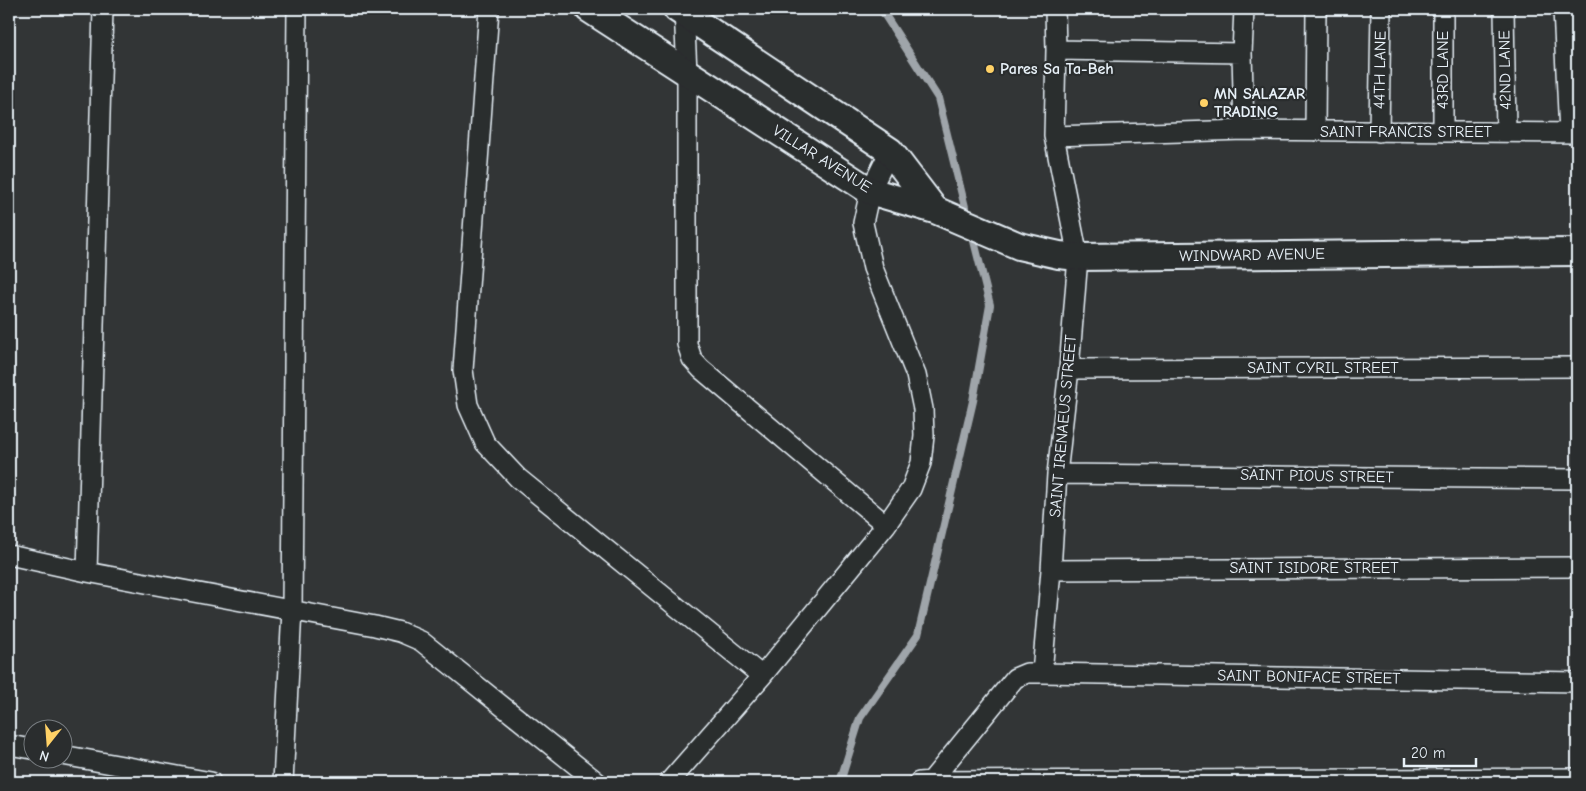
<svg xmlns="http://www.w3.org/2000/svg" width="1586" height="791" viewBox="0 0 1586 791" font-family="'Comic Neue',sans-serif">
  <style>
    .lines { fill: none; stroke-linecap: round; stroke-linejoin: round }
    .stream { stroke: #9fa5aa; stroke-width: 8 }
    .street-casing { stroke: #e8f1f8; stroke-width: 22 }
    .secondary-casing { stroke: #e8f1f8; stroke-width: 30 }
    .street { stroke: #2a2d2e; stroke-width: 19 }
    .secondary { stroke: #2a2d2e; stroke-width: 26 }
    .poi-dot { fill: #ffd166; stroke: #2a2d2e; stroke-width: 2 }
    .labels { text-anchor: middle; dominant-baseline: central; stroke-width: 4.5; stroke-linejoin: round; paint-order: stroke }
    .poi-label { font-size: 16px; font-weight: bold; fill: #e8f1f8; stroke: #2a2d2e; text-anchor: start }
    .street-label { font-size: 16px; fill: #e8f1f8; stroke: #2a2d2e }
  </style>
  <rect width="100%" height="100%" fill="#323536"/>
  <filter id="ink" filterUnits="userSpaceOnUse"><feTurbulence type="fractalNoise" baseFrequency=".02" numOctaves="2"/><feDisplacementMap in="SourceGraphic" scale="10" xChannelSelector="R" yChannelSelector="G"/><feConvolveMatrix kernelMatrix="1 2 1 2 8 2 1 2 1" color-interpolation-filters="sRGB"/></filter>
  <g filter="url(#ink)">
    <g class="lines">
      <path class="stream" d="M881,9l57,89 30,121
        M840,782l20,-64 58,-83 55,-234 17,-96 -18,-72"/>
      <defs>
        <path id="street" d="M489,9l-26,361 5,35 17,38 33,35 244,198
          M684,9l3,63v272l5,15 9,10 185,156
          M1504,9l2,123
          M1563,9l6,124
          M1056,50l186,3
          M1244,130l-2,-77 2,-44
          M1315,131l1,-122
          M1379,132l2,-123
          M1443,132v-123
          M1054,136l190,-6 333,3
          M1069,369l508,-2
          M1057,474l520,5
          M9,555l78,17 288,54 25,6 21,9 176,141
          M1051,570l526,-3
          M87,572l16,-563
          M1042,673l535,9
          M9,745l23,4
          M62,755l149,27
          M931,781l646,-3
          M283,782l9,-172 5,-601
          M669,782l93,-106 124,-151 25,-36 10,-26 3,-27 -1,-27 -7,-34 -43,-107 -10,-45 7,-32 20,-40
          M919,782l12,-1 84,-103 12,-5h15l9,-103 6,-96 12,-105 9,-112 -24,-121 2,-86 -1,-41"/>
        <path id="secondary" d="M589,9l281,182 65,19 84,36 40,9 19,2 499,-5
          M677,9l213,142 45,59"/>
      </defs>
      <use href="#street" class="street-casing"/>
      <use href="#secondary" class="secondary-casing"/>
      <use href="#street" class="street"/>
      <use href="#secondary" class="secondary"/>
    </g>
  </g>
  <g class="poi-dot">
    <circle cx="990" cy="69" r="5"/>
    <circle cx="1204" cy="103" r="5"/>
  </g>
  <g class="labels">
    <g class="poi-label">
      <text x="1000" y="69">Pares Sa Ta-Beh</text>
      <text x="1214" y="94">MN SALAZAR<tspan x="1214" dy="18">TRADING</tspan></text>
    </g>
    <g class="street-label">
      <text transform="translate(1380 70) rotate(-89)">44TH LANE</text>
      <text transform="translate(1443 70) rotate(-90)">43RD LANE</text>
      <text transform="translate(1505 70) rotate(-91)">42ND LANE</text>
      <text x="1406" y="132">SAINT FRANCIS STREET</text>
      <text transform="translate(822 159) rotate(32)">VILLAR AVENUE</text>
      <text transform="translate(1252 255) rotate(-1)">WINDWARD AVENUE</text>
      <text x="1323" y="368">SAINT CYRIL STREET</text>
      <text transform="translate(1063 426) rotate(-85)">SAINT IRENAEUS STREET</text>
      <text transform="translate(1317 476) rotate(1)">SAINT PIOUS STREET</text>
      <text x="1314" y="568">SAINT ISIDORE STREET</text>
      <text transform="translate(1309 677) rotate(1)">SAINT BONIFACE STREET</text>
    </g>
  </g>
  <rect width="1586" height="791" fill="none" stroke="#2a2d2e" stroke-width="30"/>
  <rect x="15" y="15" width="1556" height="761" fill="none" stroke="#e8f1f8" stroke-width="2" filter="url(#ink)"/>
  <g transform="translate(48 744) rotate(197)"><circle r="24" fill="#2a2d2e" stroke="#767b7f"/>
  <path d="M0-4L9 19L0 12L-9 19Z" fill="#ffd166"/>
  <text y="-8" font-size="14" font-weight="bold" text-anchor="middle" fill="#e8f1f8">N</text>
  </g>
  <path d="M1404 758v8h72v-8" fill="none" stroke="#e8f1f8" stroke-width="2.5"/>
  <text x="1411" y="758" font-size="15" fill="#e8f1f8" stroke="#2a2d2e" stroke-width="4" paint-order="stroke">20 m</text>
</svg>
